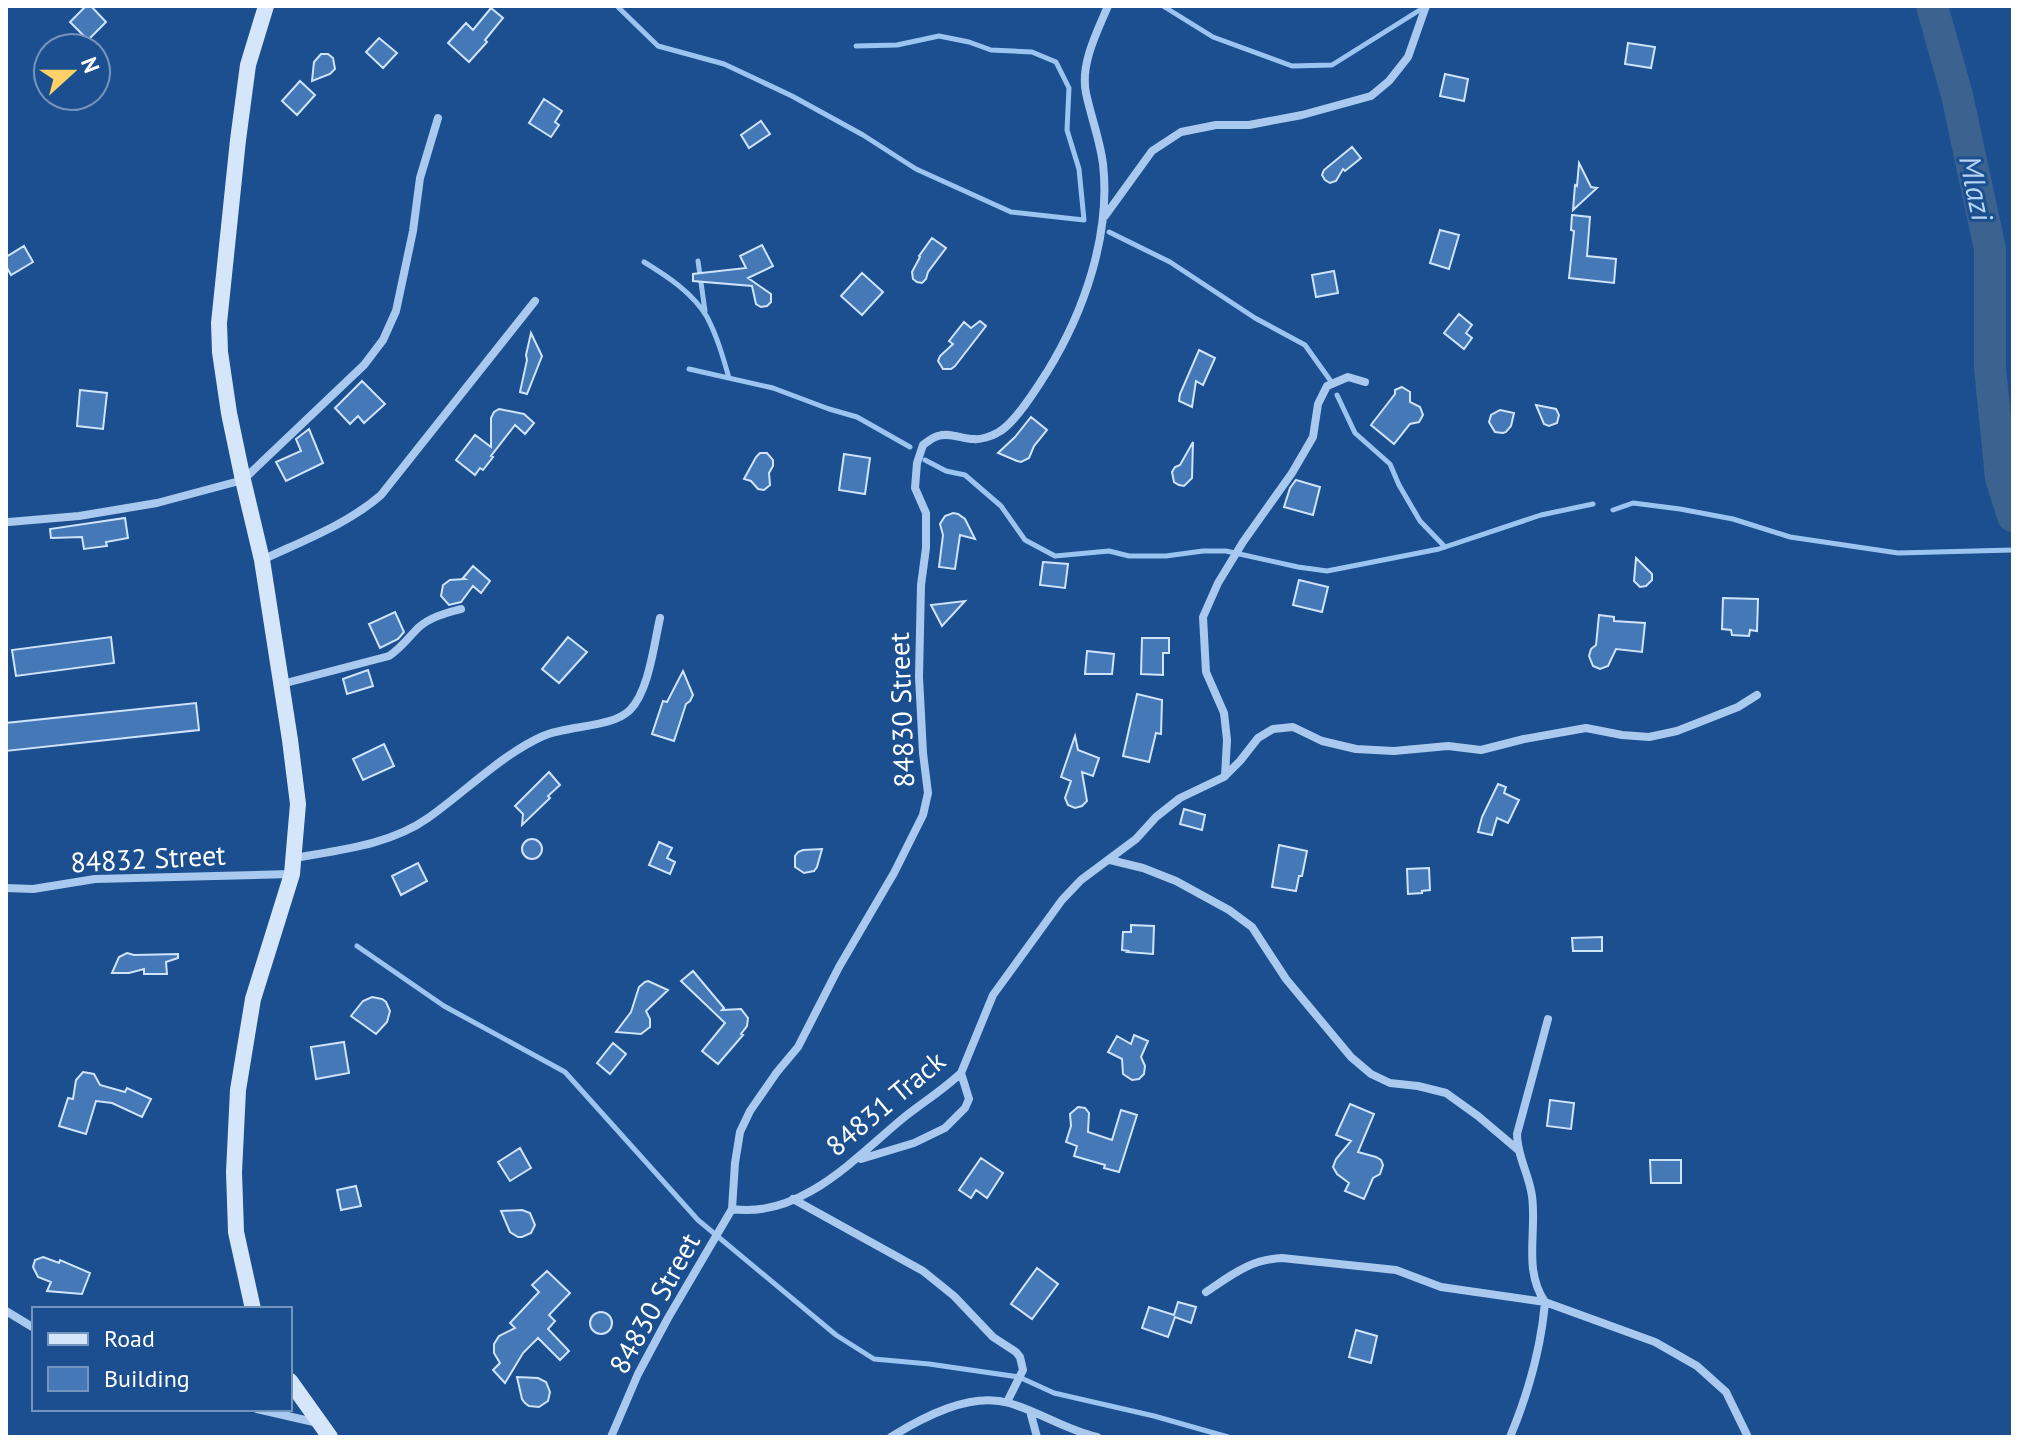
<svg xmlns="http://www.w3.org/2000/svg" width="2019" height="1443" viewBox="0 0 2019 1443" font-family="'PT Sans',sans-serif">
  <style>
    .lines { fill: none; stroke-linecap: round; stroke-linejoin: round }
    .stream { stroke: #9cc4f0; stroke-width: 5 }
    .river { stroke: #3c6290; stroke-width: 32 }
    .building { fill: #4478b7; stroke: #cfe3fa; stroke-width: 2 }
    .street { stroke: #a9c9ee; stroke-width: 8 }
    .secondary { stroke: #d6e6fa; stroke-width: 16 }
    .labels { text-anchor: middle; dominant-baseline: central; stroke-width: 6; stroke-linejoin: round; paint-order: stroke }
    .street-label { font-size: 28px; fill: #fff; stroke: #1b4f8f }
    .water-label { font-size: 30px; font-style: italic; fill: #b5d3f5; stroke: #1b4f8f }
  </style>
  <rect width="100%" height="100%" fill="#1b4f8f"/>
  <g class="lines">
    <path class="stream" d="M617,6l41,40 66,18 68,32 71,39 53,34 95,43 73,8 -5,-51 -12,-39 2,-42 -13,-26 -24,-10 -41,-2 -22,-8 -30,-6 -42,9 -41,1
      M1163,6l50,31 79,29 40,-1 91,-57
      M1109,232l61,30 85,56 50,27 25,35
      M698,261l7,50
      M644,262c23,14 49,31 63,55 10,19 16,40 22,61
      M689,369l84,19 56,21 28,8 53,30
      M1337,395l18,38 35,31 9,21 21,36 25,26
      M925,460l21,11 19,4 36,31 24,34 30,16 54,-5 20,5h37l37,-5h23l72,16 29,4 112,-22 102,-34 52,-11
      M1613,510l20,-7 47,6 53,10 57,18 108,16 115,-3
      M357,946l87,60 121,66 133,148 138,115 38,24 55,5 90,13 35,16 100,23 74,21"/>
    <path class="river" d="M1932,6l25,89 33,154v119l11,110 12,38"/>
  </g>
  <path class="building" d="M86,6h5l15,16 -18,18 -18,-18z
    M491,8l12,10 -18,22 2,2 -18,20 -21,-19 18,-20 7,7z
    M379,38l18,15 -14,15 -17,-16z
    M1628,43l27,4 -4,21 -26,-4z
    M321,54h7l5,4 2,11 -5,5 -18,7 2,-19z
    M1445,74l23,5 -4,22 -24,-5z
    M300,81l15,14 -18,20 -15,-14z
    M544,99l18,12 -7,11 4,3 -8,12 -22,-14z
    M761,121l9,13 -21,14 -8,-13z
    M1352,147l9,11 -16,13 -2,-2 -7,12 -6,2 -5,-3 -3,-5 2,-5z
    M1579,163l12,24 6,1 -24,22 2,-25 2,1z
    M1572,215l18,2 -3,39 29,3 -2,24 -45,-5 5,-47 -3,-1z
    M1440,230l19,5 -10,34 -19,-6z
    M932,238l14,10 -18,24 -2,7 -4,4 -5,-1 -4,-3 -1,-7 8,-15 -1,-1z
    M762,245l11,21 -25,12 23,16v8l-4,4 -6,1 -5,-3 -4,-18 -59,-5v-7l53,-6 -6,-12z
    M24,246l9,16 -22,13 -5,-9v-9z
    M1334,271l4,22 -22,4 -4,-22z
    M862,273l21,19 -21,23 -21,-19z
    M1459,314l13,11 -6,8 6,5 -8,11 -20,-16z
    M980,321l6,5 -31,40 -4,3h-8l-5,-8 2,-5 13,-12 -4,-3 15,-19 7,6z
    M531,333l11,23 -15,38 -7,-2 7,-32 -1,-5z
    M1199,350l16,8 -12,27 -7,-4 -4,26 -13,-6 1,-7z
    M362,381l23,23 -21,19 -6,-7 -8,8 -15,-16z
    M1402,387l8,5v10l10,5 3,8 -4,7 -9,2 -16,20 -23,-19 24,-31v-4z
    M80,390l27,3 -4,36 -26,-3z
    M1536,405l20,4 3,6 -2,8 -8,3 -5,-2z
    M499,409l25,5 10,9 -9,11 -10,-9 -24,31 2,1 -10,13 -3,-2 -5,7 -19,-15 19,-25 16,12v-29l3,-6z
    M1500,410l14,3 -3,13 -5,6 -3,1 -8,-1 -6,-10 2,-7z
    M1031,417l16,13 -13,16 -5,12 -8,4 -4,-1 -19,-8 17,-16z
    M309,429l14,34 -37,18 -10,-19 25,-11 -5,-12z
    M1193,442l-1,36 -8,8 -5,-1 -5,-3 -2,-10 3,-5 5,-2z
    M760,453h7l6,7v6l-4,7 1,12 -6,5 -6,-1 -7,-8 -7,-2 12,-22z
    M844,454l26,4 -5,36 -26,-4z
    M1296,480l24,7 -7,28 -29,-8 6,-19z
    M953,513l5,1 7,5 10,20 -15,-4 -5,34 -16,-2 4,-32 -3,-11 5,-8z
    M125,518l3,20 -22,4 1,4 -23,3 -2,-12 -31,1 -1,-9z
    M1636,558l16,16v6l-6,6 -6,1 -6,-6z
    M1043,562l25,2 -3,24 -25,-3z
    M473,566l17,15 -9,12 -8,-7 -12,16 -12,3 -8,-9 2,-11 7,-5 15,-1 -2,-1z
    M1299,580l29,7 -6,25 -29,-7z
    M1723,598l35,1 -1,32 -7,-1 -1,6 -17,-1 -1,-5 -9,-1z
    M965,601l-23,25 -11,-21z
    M395,612l9,20 -6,7 -18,9 -11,-24z
    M1599,615l15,2v4l31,2 -3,29 -26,-3 -8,17 -8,3 -7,-3 -4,-10 2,-7 5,-4z
    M111,637l3,26 -98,13 -4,-26z
    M568,637l19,15 -28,31 -17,-14z
    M1142,638h27v15h-6v22l-22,-1z
    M1087,651l27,3 -2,20h-27z
    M368,670l5,16 -26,8 -4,-15z
    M683,671l10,24 -3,6 -4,3 -12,37 -22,-7 11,-33 4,1z
    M1137,694l25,6 -1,34 -5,-1 -7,29 -26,-6z
    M196,703l3,27 -193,21v-28z
    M1075,736l3,14 21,8 -6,18 -11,-4 5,29 -5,5 -7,2 -7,-3 -3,-7 6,-17 -10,-4z
    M384,744l10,22 -31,14 -10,-21z
    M549,772l11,13 -12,11 2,2 -28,27 1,-11 -8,-8z
    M1498,784l8,3 -2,6 15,7 -11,23 -11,-5 -5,17 -14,-3 4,-15z
    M1184,809l21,6 -3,15 -22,-6z
    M522 849a10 10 0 1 1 20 0a10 10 0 1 1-20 0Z
    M659,842l13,6 -5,10 8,4 -5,12 -21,-9z
    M1279,845l28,6 -5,25h-3l-3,15 -24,-4z
    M822,849l-5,18 -3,4 -10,2 -9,-6v-11l3,-4 5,-2z
    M418,863l9,18 -26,14 -9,-19z
    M1429,868l1,22 -8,1v2l-14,1 -1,-25z
    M1131,925l23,1 -1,28 -26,-2 1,-1 -6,-1 1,-18h8z
    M1602,937v14h-29l-1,-13z
    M127,953l7,2 44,-1v4l-12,4 1,12h-23v-5l-15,4h-17l7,-16z
    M693,971l31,37 -2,2 19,-1 7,9 -1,8 -6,8 2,1 -25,29 -16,-13 23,-28 -44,-42z
    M648,981l20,9 -22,21 4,8v8l-9,7 -25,-2 15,-20 8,-25 6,-5z
    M372,997l10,2 4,3 4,9 -3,11 -11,12 -25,-18 12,-15z
    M1134,1035l14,6 -7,16 4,9 -1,8 -5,5 -7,1 -9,-6 -1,-15 -14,-7 9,-16 14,8z
    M344,1042l5,31 -33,6 -5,-32z
    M613,1043l13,11 -16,20 -13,-11z
    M83,1072l11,2 6,11 25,7 2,-4 24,11 -9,18 -30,-14 -16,-2 -10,33 -27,-8 9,-28 5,1 3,-19z
    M1550,1100l24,3 -3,26 -24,-3z
    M1350,1104l24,10 -16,38 18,5 5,3 2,5 -3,9 -7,4 -9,21 -19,-8 4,-8 -12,-9 -4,-7 3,-8 15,-18 -15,-6z
    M1078,1107l7,1 4,5 -1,19 24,8 9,-30 16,5 -18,57 -15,-4 1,-3 -31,-9 3,-10 -11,-4 5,-16 -1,-12z
    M520,1148l11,20 -21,13 -12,-19z
    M981,1158l22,15 -16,25 -11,-8 -5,8 -12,-8z
    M1650,1160h31v23h-30z
    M356,1186l5,20 -20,4 -4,-20z
    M522,1210l8,3 5,12 -4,8 -9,4h-4l-8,-5 -9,-21z
    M43,1257l16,6 1,-3 30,13 -8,21 -35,-3 4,-9 -13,-5 -5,-10 2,-7z
    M1037,1268l21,16 -26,35 -21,-15z
    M547,1271l23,22 -21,22 6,6 -7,8 21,22 -9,9 -22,-22 -15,15 -18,30 -12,-13 7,-7 -6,-10v-9l5,-8 16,-8 -5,-5 29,-31 -7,-7z
    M1178,1302l18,5 -5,16 -16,-6 -7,20 -26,-9 7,-21 25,8z
    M590 1323a11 11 0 1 1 22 0a11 11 0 1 1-22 0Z
    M1356,1330l21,6 -6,27 -22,-6z
    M517,1377l21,1 8,4 4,10 -2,9 -9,6 -10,-1 -4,-3 -3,-4z"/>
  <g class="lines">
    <path class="street" d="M1105,216l47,-65 29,-19 35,-7h33l53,-10 69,-19 18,-15 19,-24 18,-51
      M9,522l70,-6 78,-13 86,-23 121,-115 19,-25 13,-29 17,-80 7,-53 18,-60
      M262,560c40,-19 86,-36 119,-65l154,-194
      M282,684l107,-28c12,-8 19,-18 29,-28 12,-11 28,-15 43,-19
      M1225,776l2,-36 -3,-27 -18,-41 -3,-55 15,-34 25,-41 49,-69 21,-36 5,-33 9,-18 21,-9 17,5
      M294,858c45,-8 96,-13 134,-40 37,-26 73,-63 115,-82 25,-11 69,-8 87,-26 19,-19 24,-66 30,-92
      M1110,860l33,8 33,13 53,29 23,17 34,52 65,78 20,17 19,9 28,3 28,7 32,23 39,33
      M6,888l27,1 62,-10 196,-5
      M861,1159l53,-16 31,-15 20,-20 4,-9 -8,-26
      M793,1199l130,72 31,25 39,41 23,15 4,5 3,13 -16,32
      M732,1209c68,10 122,-50 170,-90 20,-16 41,-29 59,-46l32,-78 69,-95 19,-20 55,-41 20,-22 24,-19 44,-21 16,-16 18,-23 15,-9 20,-2 29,14 34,8 38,2 54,-5 33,4 43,-11 62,-11 36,7 27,2 28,-6 61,-24 19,-12
      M1206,1292c27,-18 43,-32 76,-34l114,12 45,17 104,15 110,40 42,24 29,26 22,45
      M6,1311l28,17
      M257,1409l61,14
      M1030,1411l7,26
      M611,1437l27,-63 30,-56 64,-109 3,-46 5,-31 10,-21 27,-39 21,-25 41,-80 55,-94 29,-58 5,-22 -5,-40 -4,-76 2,-92 5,-37v-35l-11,-25 2,-25 6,-18c4,-3 10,-8 15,-9 13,-4 23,3 36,3 6,1 18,-3 23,-6 17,-8 40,-45 50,-61 37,-60 64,-137 56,-208 -3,-24 -12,-47 -17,-71 -6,-29 11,-61 22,-87
      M891,1437c32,-20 79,-45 118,-34 31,9 57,27 88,34
      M1510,1437c18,-43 31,-89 35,-135 -22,-32 -8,-70 -13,-106 -3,-22 -15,-40 -15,-62l31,-115"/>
    <path class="secondary" d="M253,1309l-17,-77 -2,-60 4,-82 15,-91 39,-125 6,-70 -8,-64 -28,-180 -19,-80 -14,-67 -9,-61 -1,-29 19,-183 10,-75 18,-59
      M290,1381l40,56"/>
  </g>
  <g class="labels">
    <g class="street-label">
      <text transform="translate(901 710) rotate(-92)">84830 Street</text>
      <text transform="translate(148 858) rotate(-3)">84832 Street</text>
      <text transform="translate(885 1103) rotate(-40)">84831 Track</text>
      <text transform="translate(654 1303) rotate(-61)">84830 Street</text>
    </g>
    <g class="water-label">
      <text transform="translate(1977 188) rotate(78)">Mlazi</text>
    </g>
  </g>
  <rect width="2019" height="1443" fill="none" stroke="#ffffff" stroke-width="16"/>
  <rect x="32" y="1307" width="260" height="104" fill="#1b4f8f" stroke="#7695bc" stroke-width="2"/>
  <rect x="48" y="1333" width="40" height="12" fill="#d6e6fa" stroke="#7695bc" stroke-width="2"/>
  <text x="104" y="1347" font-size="24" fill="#ffffff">Road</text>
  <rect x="48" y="1367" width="40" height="24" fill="#4478b7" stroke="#7695bc" stroke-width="2"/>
  <text x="104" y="1387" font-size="24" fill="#ffffff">Building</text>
  <g transform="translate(72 72) rotate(69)"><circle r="38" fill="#1b4f8f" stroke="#7695bc" stroke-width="2"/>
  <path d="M0-6L14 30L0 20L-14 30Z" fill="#ffd166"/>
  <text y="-12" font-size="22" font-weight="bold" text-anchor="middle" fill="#ffffff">N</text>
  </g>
</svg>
